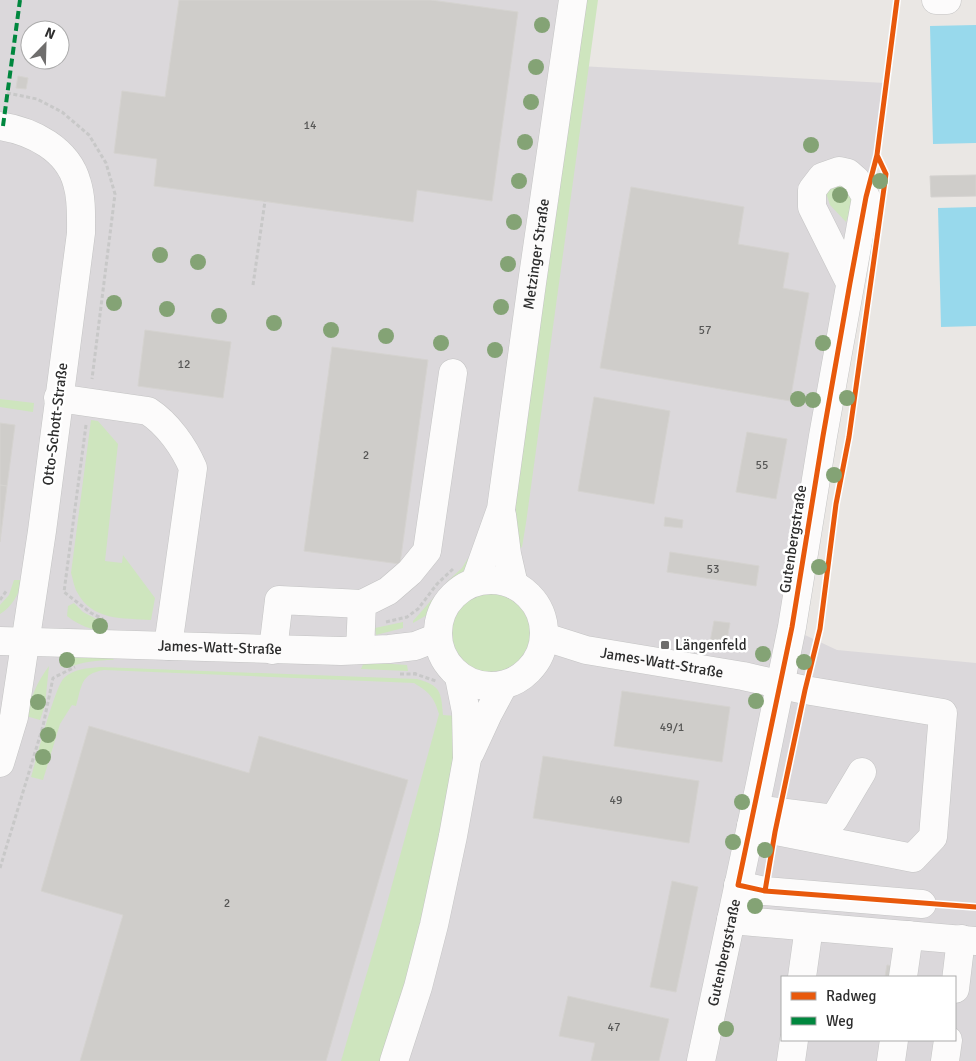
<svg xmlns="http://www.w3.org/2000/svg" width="976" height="1061" viewBox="0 0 976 1061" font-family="Signika,sans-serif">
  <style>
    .industrial { fill: #dbd8db; fill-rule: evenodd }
    .green { fill: #cee5be }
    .water { fill: #98d9ec }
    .building { fill: #cfcdca; stroke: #d5d3d0 }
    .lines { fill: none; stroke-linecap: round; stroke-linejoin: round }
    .minor-casing { stroke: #c4c4c4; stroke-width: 29 }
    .path { stroke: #c8c8c8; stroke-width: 3; stroke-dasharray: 4 2.5; stroke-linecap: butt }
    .minor { stroke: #fcfbfb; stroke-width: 28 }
    .quiet { stroke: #00873e; stroke-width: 4; stroke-dasharray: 8 4; stroke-linecap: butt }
    .cycleway-casing { stroke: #fff; stroke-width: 8 }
    .cycleway { stroke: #e8590c; stroke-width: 5 }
    .tree { fill: #84a375 }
    .poi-dot { fill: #6f6e6d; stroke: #fff; stroke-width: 2 }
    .labels { text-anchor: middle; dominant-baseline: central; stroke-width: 5; stroke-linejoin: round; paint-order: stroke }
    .number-label { font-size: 12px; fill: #575756 }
    .street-label { font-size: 15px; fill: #2d2d2d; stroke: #fff }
    .poi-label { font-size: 15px; fill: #2d2d2d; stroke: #fff; text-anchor: start }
  </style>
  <rect width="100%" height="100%" fill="#eae7e4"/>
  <path class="industrial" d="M0,0h571l-9,65 323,18 -8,56 -12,57 -75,432 47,22 139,13v398h-976zM30,30h30v30h-30zM782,977h173v63h-173z"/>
  <path class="green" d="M583,0h15l-72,523 -4,24 -4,3 -3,-26 3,-58z
    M838,179l18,16 -10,27 -16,-17 -4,-12z
    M0,399l34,4 -1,9 -33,-5z
    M91,420l7,1 20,23 -13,117 17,2 1,-8 32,43 -4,22c-28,-2 -59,1 -74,-28 -3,-5 -4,-13 -6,-19z
    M468,558h6l-9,17 -17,12 -21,28 -14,8v-2l37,-42 12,-11z
    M14,580h8c-2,13 -11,28 -22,34v-9l9,-10z
    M452 633a40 40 0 1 1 80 0a40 40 0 1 1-80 0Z
    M74,603l9,9 23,12v8c-14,-2 -28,-7 -39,-16l1,-10z
    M403,622v6l-27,7 -1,-7z
    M108,653l6,7c-18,0 -31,2 -48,8l-6,-2v-5l18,-7z
    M364,662l43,3 1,6 -47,-2z
    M49,666l-4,39 -5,15 -14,-4c5,-19 11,-34 23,-50z
    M100,667l317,12c24,7 24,12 26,36l13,1 -3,68 -23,126 -47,151h-42l40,-136 58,-211c-5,-17 -10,-22 -25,-31l-310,-13c-24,4 -22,16 -28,36l-4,-1 -12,19 -17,56 -12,-3c5,-17 24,-91 33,-99 9,-9 24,-10 36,-11z"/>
  <path class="water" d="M976,25v118l-43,1 -3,-118z
    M976,207v119l-35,1 -3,-119z"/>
  <path class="building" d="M179,0h252l87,12 -26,189 -75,-11 -4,32 -259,-36 3,-27 -43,-6 8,-62 43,6z
    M18,76l10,2 -2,11 -10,-1z
    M976,175v21l-45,1 -1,-21z
    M631,187l113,20 -6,37 51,9 -6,35 26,5 -19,108 -190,-33z
    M145,330l86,12 -8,56 -85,-12z
    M332,347l96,13 -28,204 -96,-13z
    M594,397l76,14 -16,93 -76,-13z
    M0,423l15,2 -8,61 -7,-1z
    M747,432l40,7 -11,60 -40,-7z
    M0,485l7,1 -7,56z
    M665,517l18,3 -1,8 -18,-2z
    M670,552l89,14 -3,20 -89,-14z
    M714,621l16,2 -4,22 -16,-3z
    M622,691l108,16 -8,55 -108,-16z
    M89,726l160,47 10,-37 149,44 -82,281h-246l43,-146 -82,-24z
    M543,756l156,25 -10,62 -156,-25z
    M672,881l26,6 -22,105 -26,-5z
    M887,965l12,2 -1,10h-13z
    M568,996l101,23 -10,42h-68l4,-18 -36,-7z"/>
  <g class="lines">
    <defs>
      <g id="minor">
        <path d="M936,0h11"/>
        <path d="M0,126c32,5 68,23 77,57 5,16 4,33 4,50l-39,298 -28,186 -14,46"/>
        <path d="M58,398l90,13c20,13 36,36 45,57l-25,178"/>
        <path d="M502,515l5,39 7,31"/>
        <circle cx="491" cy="633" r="53"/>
        <path id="s1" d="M475,582l26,-73 31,-226 41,-283"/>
        <path id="s2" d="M545,637l41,13 157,26 62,14 138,23 -10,124 -20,21 -162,-32"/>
        <path id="s3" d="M0,641l341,10 48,-2 26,-3 23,-9"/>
        <path d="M273,650l6,-50 83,4"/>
        <path d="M360,650l2,-46 26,-13 22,-19 17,-21 26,-178"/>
        <path d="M470,753l18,-39 15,-28"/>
        <path d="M755,809l79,10 28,-47"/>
        <path d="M738,885l27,6 157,13"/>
        <path d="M731,920l245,21"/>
        <path d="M802,977l7,-50"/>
        <path d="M903,977l6,-42"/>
        <path d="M955,989l6,-50"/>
        <path d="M394,1061l24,-74 16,-62 19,-89 14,-77 -1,-47 -7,-35"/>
        <path id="s4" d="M701,1061l59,-277 32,-157 31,-191 43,-239 -10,-17 -8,-7 -9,-2 -17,6 -10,13v17l38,76"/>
        <path d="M791,1061l3,-21"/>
        <path d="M891,1061l3,-21"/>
        <path d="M945,1061l3,-21"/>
      </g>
    </defs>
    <use href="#minor" class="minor-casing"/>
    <path class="path" d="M7,93l30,6 25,13 27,23 17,28 9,31 -23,185
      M253,285l12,-84
      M86,425l-22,167 27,21 12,6
      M0,600l7,-10
      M386,622l21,-5 11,-8 19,-25 16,-15
      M415,672v2l21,7
      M400,674h15
      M0,868l43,-142 10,-48 22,-11"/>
    <use href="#minor" class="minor"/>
    <path class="quiet" d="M3,126l17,-126"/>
    <defs>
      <path id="cycleway" d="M897,0l-20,155 -11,42 -16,86 -27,153 -31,191 -54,258 27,6 211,16
        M765,891l10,-59 30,-142 15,-61 16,-125 13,-67 37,-263 -9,-19"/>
    </defs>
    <use href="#cycleway" class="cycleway-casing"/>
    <use href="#cycleway" class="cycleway"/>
  </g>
  <g class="tree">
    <circle cx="542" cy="25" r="8"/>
    <circle cx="536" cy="67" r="8"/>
    <circle cx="531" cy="102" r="8"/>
    <circle cx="525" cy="142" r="8"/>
    <circle cx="811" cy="145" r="8"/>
    <circle cx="519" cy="181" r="8"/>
    <circle cx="880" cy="181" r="8"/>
    <circle cx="840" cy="195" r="8"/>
    <circle cx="514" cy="222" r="8"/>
    <circle cx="160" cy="255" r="8"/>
    <circle cx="198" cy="262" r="8"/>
    <circle cx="508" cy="264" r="8"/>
    <circle cx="114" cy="303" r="8"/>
    <circle cx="501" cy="307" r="8"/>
    <circle cx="167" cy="309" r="8"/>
    <circle cx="219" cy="316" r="8"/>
    <circle cx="274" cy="323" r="8"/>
    <circle cx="331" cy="330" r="8"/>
    <circle cx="386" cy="336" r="8"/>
    <circle cx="441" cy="343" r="8"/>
    <circle cx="823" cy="343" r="8"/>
    <circle cx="495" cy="350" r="8"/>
    <circle cx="847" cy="398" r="8"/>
    <circle cx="798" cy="399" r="8"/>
    <circle cx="813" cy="400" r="8"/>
    <circle cx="834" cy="475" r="8"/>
    <circle cx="819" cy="567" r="8"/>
    <circle cx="100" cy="626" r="8"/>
    <circle cx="763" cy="654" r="8"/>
    <circle cx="67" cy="660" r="8"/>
    <circle cx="804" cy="662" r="8"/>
    <circle cx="756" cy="701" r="8"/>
    <circle cx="38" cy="702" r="8"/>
    <circle cx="48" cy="735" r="8"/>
    <circle cx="43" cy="757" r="8"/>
    <circle cx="742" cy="802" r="8"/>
    <circle cx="733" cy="842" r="8"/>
    <circle cx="765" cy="850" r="8"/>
    <circle cx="755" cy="906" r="8"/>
    <circle cx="726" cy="1029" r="8"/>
  </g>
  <rect class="poi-dot" x="660" y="640" width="10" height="10" rx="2.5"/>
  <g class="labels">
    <g class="number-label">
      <text x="310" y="125">14</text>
      <text x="705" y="330">57</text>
      <text x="184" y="364">12</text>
      <text x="366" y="455">2</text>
      <text x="762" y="465">55</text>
      <text x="713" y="569">53</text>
      <text x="672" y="727">49/1</text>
      <text x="616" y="800">49</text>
      <text x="227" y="903">2</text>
      <text x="614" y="1027">47</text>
    </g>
    <g class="street-label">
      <text stroke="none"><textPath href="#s1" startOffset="335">Metzinger Straße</textPath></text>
      <text transform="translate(55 424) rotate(-83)">Otto-Schott-Straße</text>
      <text transform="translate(793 539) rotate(-81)">Gutenbergstraße</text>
      <text stroke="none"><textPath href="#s3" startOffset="220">James-Watt-Straße</textPath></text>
      <text stroke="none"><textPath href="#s2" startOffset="120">James-Watt-Straße</textPath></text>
      <text stroke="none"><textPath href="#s4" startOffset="111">Gutenbergstraße</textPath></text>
    </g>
    <g class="poi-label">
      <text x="675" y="645">Längenfeld</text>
    </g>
  </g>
  <rect x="781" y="976" width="175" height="65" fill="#ffffff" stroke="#ababab"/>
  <rect x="791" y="992" width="25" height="8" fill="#e8590c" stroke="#ababab"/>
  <text x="826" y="1001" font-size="15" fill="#2d2d2d">Radweg</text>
  <rect x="791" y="1017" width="25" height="8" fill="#00873e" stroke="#ababab"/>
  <text x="826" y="1026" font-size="15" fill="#2d2d2d">Weg</text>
  <g transform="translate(45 45) rotate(23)"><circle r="24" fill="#ffffff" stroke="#ababab"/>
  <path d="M0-4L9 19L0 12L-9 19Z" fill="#6f6e6d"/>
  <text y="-8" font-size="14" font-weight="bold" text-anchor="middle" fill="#2d2d2d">N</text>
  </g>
</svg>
